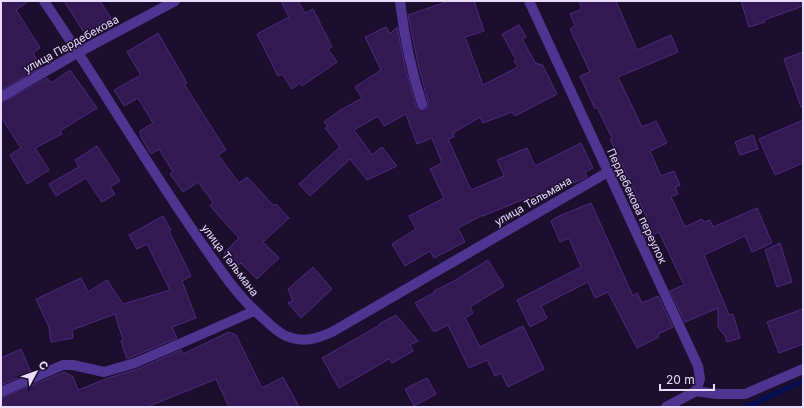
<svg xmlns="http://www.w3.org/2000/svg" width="804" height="408" viewBox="0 0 804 408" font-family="Inter,sans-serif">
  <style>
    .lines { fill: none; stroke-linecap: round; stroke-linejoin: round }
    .stream { stroke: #050e51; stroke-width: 5.5 }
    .building { fill: #321952; stroke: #4f2880 }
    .minor { stroke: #4f3592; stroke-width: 10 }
    .labels { text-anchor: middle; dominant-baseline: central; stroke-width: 3; stroke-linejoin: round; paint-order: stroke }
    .street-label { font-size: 11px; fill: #e9dcff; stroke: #1c0f2e }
  </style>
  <rect width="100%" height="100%" fill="#1c0f2e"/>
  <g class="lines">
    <path class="stream" d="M746,407l57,-26"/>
  </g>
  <path class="building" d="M1,1h28l-13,9 24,38 -7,5 8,14 -40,23z
    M64,1h36l11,17 -26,16z
    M281,1h17l7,12 8,-4 19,38 -4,2 9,13 -35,24 -2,-3 -8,6 -10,-15 -4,2 -21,-42 32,-17z
    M449,1h25l10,30 -19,6 18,48 35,-18 -4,-6 2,-1 -14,-26 17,-9 7,12 -4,2 14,25 2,-1 1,2 3,-1 15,30 -42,22 -3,-4 -29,11 -3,-6 -27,16 1,4 -6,2 23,51 33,-14 -7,-16 30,-12 8,18 46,-23 12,25 -8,4 2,5 -13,6 -1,-3 -35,17 -1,-3 -54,22v-1l-25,13 7,14 -31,16 -4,-7 -25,15 -13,-22 24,-15 -7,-13 35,-18 -14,-29 12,-6 -10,-25 -15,6 -11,-30 -22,12 -6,-10 -24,14 18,25 10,-8 15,19 -30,14 -17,-21 -40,37 -11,-12 41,-37 -15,-19 3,-2 -4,-4 15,-11 23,-13 -7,-11 26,-17 -16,-33 21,-10 4,7 7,-7 8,40 11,39 5,4 6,-2 1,-6 -10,-38 -10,-49z
    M579,1h37l21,49 34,-15 7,17 -60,25 24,50 14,-6 11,22 -17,8 11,25 13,-5 6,14 -5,2 3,7 -7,3 14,30 17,-8 2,3 6,-2 3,7 44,-19 15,35 -20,9 -7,-16 -41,19 25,60 4,-1 7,24 -13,4 -2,-6 -7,-9v-19l-33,14 -15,-31 14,-6 -25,-53 -13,6 -7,-16 8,-4 -37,-79 2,-1 -15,-31 -2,2 -15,-33 10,-4 -20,-43 5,-3 -5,-12 12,-5z
    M741,1h62v5l-39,14 1,2 -16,5z
    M158,33l29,50 -3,1 42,66 -8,5 21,28 8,-6 27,29 2,-2 13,14 -26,24 16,16 -22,21 -16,-16 -5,4 -12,-14 15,-15 -29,-32 3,-4 -15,-20 -15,10 -13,-18 3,-2 -14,-23 -8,5 -10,-17 -1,-6 13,-8 -15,-25 -14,8 -10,-16 27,-15 -14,-23z
    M803,52v55h-2l-17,-48z
    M70,70l27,38 -37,23 2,3 -27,14 14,22 -22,14 -17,-29 11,-7 -20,-31v-14l46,-25 4,5z
    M803,120v43l-28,12 -16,-36z
    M753,135l5,14 -18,6 -5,-13z
    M97,146l23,35 -10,6 5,7 -13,8 -16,-24 -30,18 -7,-12 30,-17 -4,-7z
    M591,203l42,93 4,-3 5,10 16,-7 15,31 -15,7 1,3 -22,11 -29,-56 -13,6 -7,-16 -47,24 6,12 -17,9 -13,-27 64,-33 -12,-29 -9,4 -9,-21 8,-5z
    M163,216l8,14 -2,1 22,45 -9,5 14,37 -24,9 5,11 -50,21 -6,-18 2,-1 -8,-26 -43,16 1,8 -22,4 -2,-15 -13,-28 45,-21 7,14 19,-12 16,24 47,-14 -23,-46 -10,5 -8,-14z
    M780,243l12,39 -15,5 -12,-37z
    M488,260l16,26 -34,21 3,6 -8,5 15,29 43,-21 21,43 -36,18 -7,-14 -6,3 -8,-16 -18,8 -21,-43 -14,7 -19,-29 20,-11 -1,-1 20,-10z
    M313,267l19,22 -31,29 -13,-15 5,-2 -5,-12z
    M803,309v35l-24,9 -12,-31z
    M396,315l22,26 -8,4 3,6 -21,12 -3,-4 -50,29 -17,-30 58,-33 -1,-1z
    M229,332l7,3 26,53 21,-11 16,30h-70l-13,-28 -69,28h-146v-9l63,-26 9,5 5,13 33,-13 27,-8 43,-19 2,4z
    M21,349l10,23 -30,13v-27z
    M427,378l9,16 -22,12 -9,-17z"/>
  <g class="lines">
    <path class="minor" d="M44,1c54,80 103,164 159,244 18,26 36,53 61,74 6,6 14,13 22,17 17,7 30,3 46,-4l276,-160
      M400,1c4,35 11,69 22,103
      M529,1l169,365 2,13 -4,12 -30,16
      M1,97l78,-45 96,-51
      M696,391l20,3h29l58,-25
      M1,392l62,-27h10l31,7 31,-9 58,-25 61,-27"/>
  </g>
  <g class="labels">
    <g class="street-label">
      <text transform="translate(71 44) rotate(-29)">улица Пердебекова</text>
      <text transform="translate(533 201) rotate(-30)">улица Тельмана</text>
      <text transform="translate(637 206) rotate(65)">Пердебекова переулок</text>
      <text transform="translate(230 260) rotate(53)">улица Тельмана</text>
    </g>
  </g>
  <rect width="804" height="408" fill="none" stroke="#e9dcff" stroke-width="4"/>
  <g transform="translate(36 372) rotate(49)" stroke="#1c0f2e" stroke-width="3" paint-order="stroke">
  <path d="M0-3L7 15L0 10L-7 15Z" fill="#e9dcff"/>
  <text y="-6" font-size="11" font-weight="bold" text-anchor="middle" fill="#e9dcff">С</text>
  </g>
  <path d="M660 384v6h54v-6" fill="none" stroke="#e9dcff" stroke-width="2"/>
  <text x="666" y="384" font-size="12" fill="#e9dcff" stroke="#1c0f2e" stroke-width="3" paint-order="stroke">20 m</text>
</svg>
